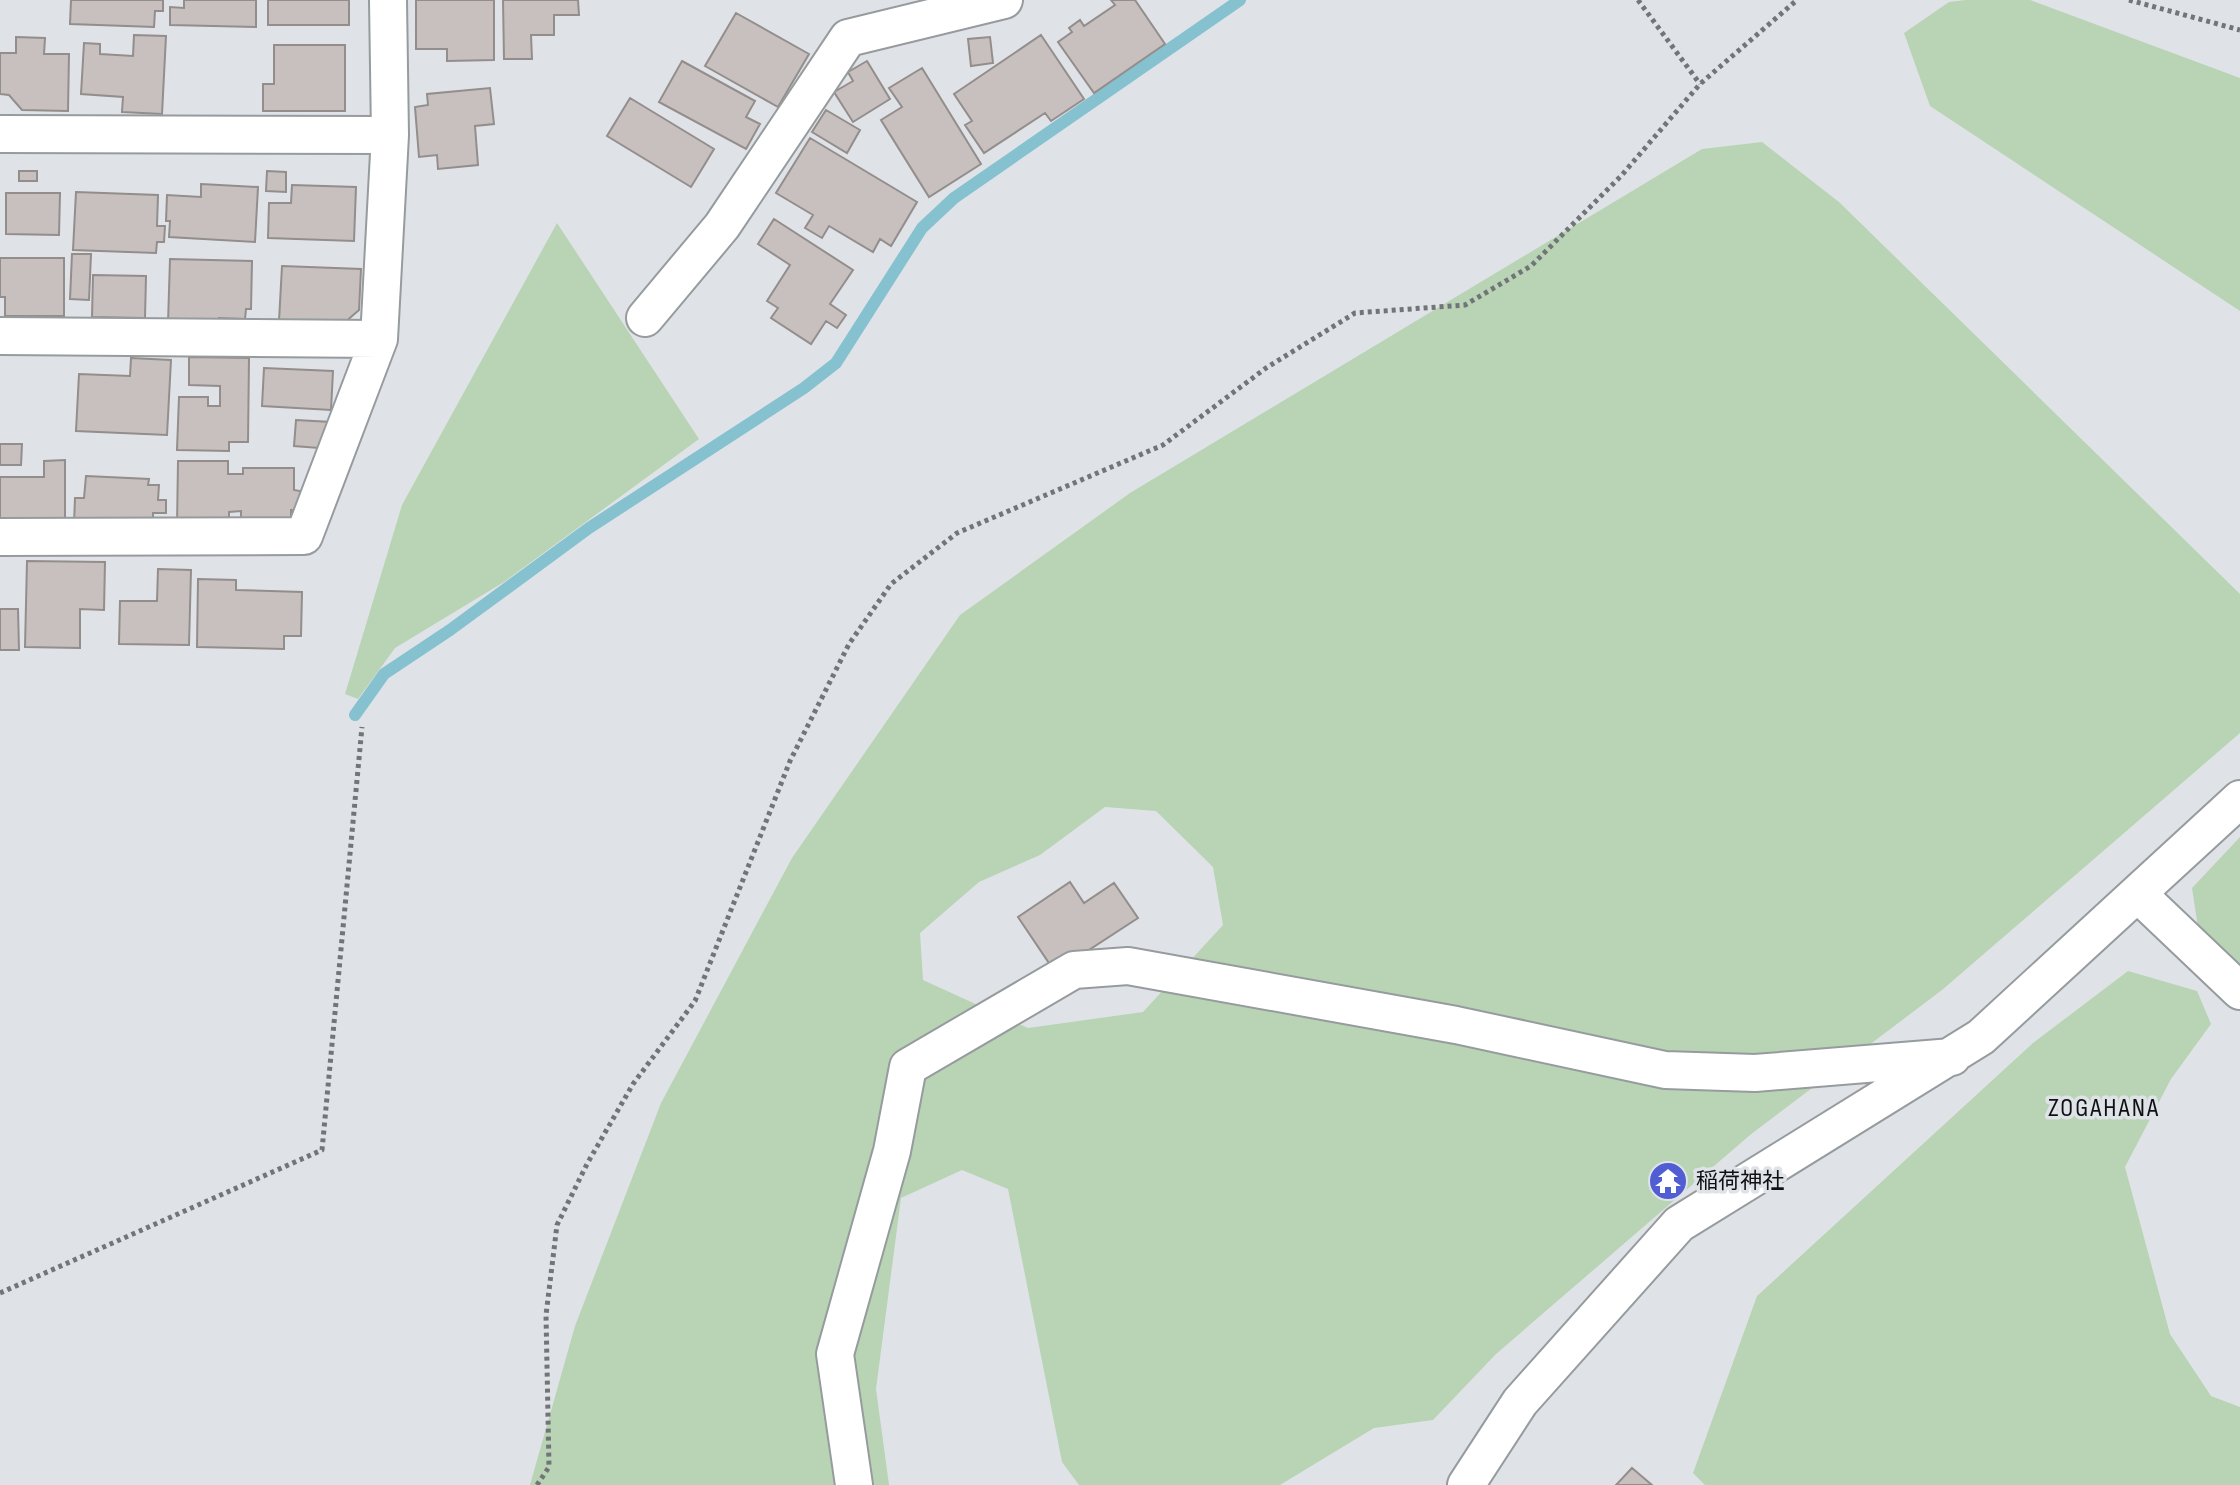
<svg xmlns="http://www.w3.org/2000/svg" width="2240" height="1485" viewBox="0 0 2240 1485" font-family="'Sofia Sans Condensed','Noto Sans JP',sans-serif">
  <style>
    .green { fill: #b8d4b4; fill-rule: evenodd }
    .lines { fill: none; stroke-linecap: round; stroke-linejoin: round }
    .stream { stroke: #86c1d0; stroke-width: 12 }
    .building { fill: #c7c0bf; stroke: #938d8c; stroke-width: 2 }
    .street-casing { stroke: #969b9e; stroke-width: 40 }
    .path { stroke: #727578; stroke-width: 5; stroke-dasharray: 4 4; stroke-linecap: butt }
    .street { stroke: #fff; stroke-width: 36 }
    .labels { text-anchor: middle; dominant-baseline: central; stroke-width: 7; stroke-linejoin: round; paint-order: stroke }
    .poi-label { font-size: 22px; fill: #0f1012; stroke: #dfe3e7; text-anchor: start }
    .quarter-label { font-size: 26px; letter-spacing: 2px; fill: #0f1012; stroke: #dfe3e7 }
  </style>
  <rect width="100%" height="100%" fill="#dfe3e7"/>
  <path class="green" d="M1966,0h64l210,78v233l-310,-205 -26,-73 45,-31z
    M1762,142l77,60 401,392v139l-298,257 -192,145 -254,219 -63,66 -59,8 -94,57h-201l-17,-23 -54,-273 -46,-19 -61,28 -25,191 13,96h-359l45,-159 86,-223 131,-245 168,-243 170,-122 572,-344zM1105,807l51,4 57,56 10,58 -80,87 -115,16 -105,-48 -3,-47 59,-51 61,-27z
    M557,223l142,216 -195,143 -109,66 -37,51 -13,-5 57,-189z
    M2240,837v127l-41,-30 -7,-46z
    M2128,971l69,20 14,33 -40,55 -46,88 45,167 41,62 29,11v78h-535l-12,-12 64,-177 276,-253z"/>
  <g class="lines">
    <path class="stream" d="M355,715l29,-41 66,-44 139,-102 215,-140 32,-25 86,-135 32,-30 286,-198"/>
  </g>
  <path class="building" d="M71,0h92v11h-8l-1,16 -84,-3z
    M184,0h72v27l-86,-2v-18l14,1z
    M268,0h81v25h-81z
    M416,0h78v60l-47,1v-12h-31z
    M503,0h75l1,15h-25v20h-23l1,24h-28z
    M1111,0h24l30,44 -71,49 -36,-51 14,-10 -3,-4 11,-8 4,6 31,-21z
    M736,13l73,41 -31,53 -73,-41z
    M134,35l32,1 -4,78 -40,-2 1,-15 -42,-3 3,-51 16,1v10l33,2z
    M1041,35l43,64 -33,22 -6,-8 -61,40 -19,-28 7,-4 -18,-27z
    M16,37l29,1 -1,16h25l-1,57 -46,-1 -13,-15 -9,-1v-41h16z
    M990,37l3,26 -22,3 -3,-27z
    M274,45h71v66h-82v-27h11z
    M682,61l73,40 -9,16 14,7 -14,25 -87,-47z
    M867,61l23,38 -37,23 -19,-30 19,-11 -5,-9z
    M922,68l59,96 -52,33 -48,-77 21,-13 -13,-19z
    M490,88l4,36 -19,2 3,39 -40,4 -1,-14 -18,2 -4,-50 13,-2 -1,-11z
    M630,98l84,51 -23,38 -84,-51z
    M826,110l34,20 -13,23 -35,-21z
    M810,138l107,64 -26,44 -11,-7 -7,13 -44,-26 -7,12 -17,-10 8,-13 -37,-22z
    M19,171h18v10h-18z
    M267,171l19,1v20l-20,-1z
    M201,184l57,3 -3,55 -86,-5 1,-16h-4l1,-26 34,2z
    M292,185l64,2 -2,54 -86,-3 1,-35h22z
    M76,192l82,3 -1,31h8l-1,16h-7l-1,11 -83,-3z
    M6,193h54l-1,42 -53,-1z
    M774,219l79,51 -23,34 16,11 -9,13 -11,-7 -15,23 -40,-26 7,-10 -11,-7 23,-36 -32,-21z
    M72,254h19l-2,46 -19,-1z
    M0,258h64v58h-59v-19h-5z
    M170,259l82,2 -1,48h-5l-1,10 -26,-1v6l-51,-1z
    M282,266l79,3 -2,41 -15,13 -65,-2z
    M93,275l53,1 -1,42 -53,-1z
    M189,357l60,1 -1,84h-19v9l-52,-1 2,-53h29v9h12v-20l-31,-1z
    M131,358l40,2 -4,75 -91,-4 3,-57 51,2z
    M264,368l69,3 -2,39 -69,-4z
    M296,420l35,2 -12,26 -25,-2z
    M0,444h22l-1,21h-21z
    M65,460v66h-65v-49h44v-16z
    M178,461h50v13h15v-6h51v22l6,1v19h-9v9h-50v-8l-12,1v15h-52z
    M86,476l63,3 -1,6h11l-1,15h8v13h-13v14l-79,-3 1,-26h9z
    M27,561l78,1 -1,48 -24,-1v39l-55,-1z
    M158,569l33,1 -2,75 -70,-1 1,-43h37z
    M198,579l38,1v10l66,2 -1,44h-17v13l-87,-2z
    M0,609h18l1,41h-19z
    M1070,882l14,21 30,-20 24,35 -83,54 -37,-55z
    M1675,1170l6,13 -19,9 -6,-14z
    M1632,1468l20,17h-36z"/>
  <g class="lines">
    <defs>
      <path id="street" d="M0,134l390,1
        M645,318l77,-92 126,-188 156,-38
        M0,336l379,3
        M0,537l304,-1 75,-197 11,-204 -2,-135
        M2139,895l101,96
        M854,1485l-19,-131 57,-203 16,-84 166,-97 54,-4 328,59 209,45 90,3 197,-16
        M1466,1485l54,-83 159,-178 302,-187 259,-238"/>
    </defs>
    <use href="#street" class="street-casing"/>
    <path class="path" d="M1638,0l62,84
      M2129,0l111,30
      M0,1293l322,-143 40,-423
      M537,1485l12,-18 -3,-152 11,-90 30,-61 46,-80 62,-83 95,-240 59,-117 42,-60 66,-51 206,-88 103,-77 89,-55 110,-8 66,-39 90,-90 79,-92 97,-84"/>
    <use href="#street" class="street"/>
  </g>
  <defs>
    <symbol id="temple-disc" viewBox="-11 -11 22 22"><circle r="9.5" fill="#505dd3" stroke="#dfe3e7"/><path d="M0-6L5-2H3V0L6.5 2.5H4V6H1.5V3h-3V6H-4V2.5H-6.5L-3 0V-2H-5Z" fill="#fff"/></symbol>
  </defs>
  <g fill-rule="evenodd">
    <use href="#temple-disc" x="1646" y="1159" width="44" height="44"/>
  </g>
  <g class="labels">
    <g class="poi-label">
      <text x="1696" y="1181">稲荷神社</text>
    </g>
    <g class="quarter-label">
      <text x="2104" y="1108">ZOGAHANA</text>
    </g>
  </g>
</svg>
